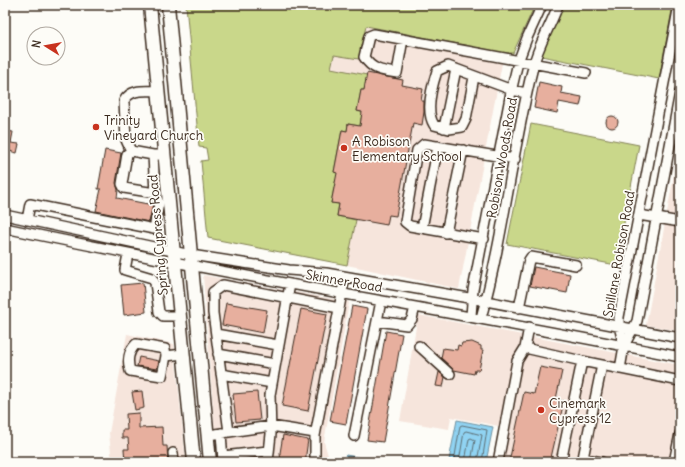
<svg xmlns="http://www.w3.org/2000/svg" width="685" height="467" viewBox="0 0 685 467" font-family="Delius,sans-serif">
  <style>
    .built { fill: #f6e5dc }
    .green { fill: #c9d78a; stroke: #828054 }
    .water { fill: #90d3f2; stroke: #6e8f9d }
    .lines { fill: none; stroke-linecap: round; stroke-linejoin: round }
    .shore { stroke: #5d6e73; stroke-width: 1 }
    .building { fill: #e7af9e; stroke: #3b2a1e }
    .minor-casing { stroke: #3b2a1e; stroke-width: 12 }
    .major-casing { stroke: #3b2a1e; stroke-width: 15 }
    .minor { stroke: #fdfcf7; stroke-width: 9 }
    .major { stroke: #fdfcf7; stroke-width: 12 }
    .poi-dot { fill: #c8321e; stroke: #fdfcf7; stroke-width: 1.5 }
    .labels { text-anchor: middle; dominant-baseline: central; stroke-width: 3.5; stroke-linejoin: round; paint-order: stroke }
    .poi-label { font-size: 13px; fill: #3b2a1e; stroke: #fdfcf7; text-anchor: start }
    .street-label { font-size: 13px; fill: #3b2a1e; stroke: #fdfcf7 }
  </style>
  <rect width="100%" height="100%" fill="#fdfcf7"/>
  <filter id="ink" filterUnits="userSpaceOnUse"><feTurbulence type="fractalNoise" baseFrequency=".025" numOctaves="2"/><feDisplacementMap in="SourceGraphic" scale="8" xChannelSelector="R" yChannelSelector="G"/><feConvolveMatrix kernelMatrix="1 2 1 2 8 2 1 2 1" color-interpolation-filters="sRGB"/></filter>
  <g filter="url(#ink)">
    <path class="built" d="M186,5h113l67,21 138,27 -45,236 -112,-24 -139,-27 -7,-77 7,-1 -2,-12 -7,-1z
      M680,143v188l-34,-6z
      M203,275l146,27 -25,140 6,20h-113z
      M418,315l262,50v97h-188l7,-36 -48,-9 -2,12 -49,-8z
      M127,334l47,10 12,118h-74l-3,-29z"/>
    <path class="green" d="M186,5h349l-22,48h-9l-138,-27 -7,33 -25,-4 -3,13 36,7 -3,15h-3l-4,21 7,2 -1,6 -2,-1 -1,8 -12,-2 -1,7 -5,-1 -8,42 5,1 -4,9 -4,21 8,1 -2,12 19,4 -9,45 -139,-27 -7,-77 7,-1 -2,-12 -7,-1z
      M564,5h109l-14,74 -118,-23z
      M531,124l108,21 -23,120 -109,-21z"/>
    <path class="water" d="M457,420l36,7 -7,35h-26l-11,-2z
      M346,455l37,7h-43z"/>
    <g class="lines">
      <path class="shore" d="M454,462l6,-36 2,-1 25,5 -5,32
        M459,462l5,-30 2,-1 16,4 -5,27
        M465,462l4,-23 2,-1 4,2 -4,22"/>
    </g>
    <path class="building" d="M367,73l36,7 -1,5 21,4 -2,12h3v11l-2,13 -9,-2 -17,93 -7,-1 -2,10 -50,-9 2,-12 -8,-1 6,-30 -3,-1 8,-42 5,1 1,-7 12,2 2,-14 -5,-1 4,-21h3z
      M539,82l23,5 -1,6 21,4 -2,9 -21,-4 -2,11 -23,-5z
      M606 122a6 6 0 1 1 12 0a6 6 0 1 1-12 0Z
      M5,131l8,1 -2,11 8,1 -2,9 -12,-3z
      M105,150l16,3 -5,30 2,7 -1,8 36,7 -4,17 -53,-11 5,-22h-3z
      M534,267l36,7 -3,19 -37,-7z
      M143,283l3,29 -22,3 -3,-30z
      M226,303l41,7 -4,23 -41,-8z
      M352,306l15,3 -21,115 -16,-3z
      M301,309l26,5 -19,97 -26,-5z
      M386,331l16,3 -19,108 -16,-2z
      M472,342l9,4v4h2l-4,20h-4l-1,4 -20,-4 -13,-12 2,-10 14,2 1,-5 3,1 1,-3z
      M139,357l20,4 -2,8 -20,-3z
      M540,367l22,4 -6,28 8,2 -14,61h-41l15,-70 10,2z
      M439,372l6,5 -2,10 -7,-1z
      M142,391l2,17 -9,2 -3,-18z
      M257,392l3,28 -24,2 -3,-28z
      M139,413v15l23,-1 1,19h4l1,16 -43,-1 -1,-12h5l-1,-11h-6v-8h5l-1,-16z
      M283,435l25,5 -2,14v8h-25l-1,-9z"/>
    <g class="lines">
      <defs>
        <path id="minor" d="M403,39l-6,34c-15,-2 -25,-3 -33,-16l5,-21 5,-2 212,39
          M474,77l-8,42 -4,8 -13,2 -15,-4c-9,-14 -2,-39 3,-54l11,-5 64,24 14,3
          M444,128l12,-59
          M131,151l-5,-11 -2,-39c7,-13 22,-10 35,-10
          M153,155l2,38 -31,-5 -2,-4 5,-30 4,-3 22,4h12
          M5,215l186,40 98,15 37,3 160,28 194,37
          M639,215l41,7
          M27,220l3,-16 124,25 5,-26 -4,-10
          M5,228c224,48 450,84 675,129
          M422,228l16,-82
          M446,233l17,-83
          M484,239l-74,-13 -5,-4 12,-72 7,-6 91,15
          M128,254l-3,16 27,8 3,5 4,29 4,4h17
          M519,308l10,-48 2,-3 45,8
          M471,316l2,-26 38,-198 7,-30 9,-24 15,-33
          M481,318c23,-82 31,-168 52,-251 5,-22 18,-41 25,-62
          M377,321l30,4 5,-6 3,-12
          M216,334l62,11
          M419,346l31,28
          M624,346l-5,-20v-9l60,-312
          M525,348l57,13
          M218,354l57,10
          M166,356l-1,-7 -29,-5c-8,8 -9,16 -6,27l32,5 4,-20 17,-2
          M620,369l4,-23 13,-25 43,-229
          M221,374l51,9
          M229,432l-16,-119v-21l10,-7 116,23
          M221,433l2,28
          M208,435l63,-9 44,7
          M354,436l27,-135
          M173,453l1,9
          M223,456l45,-5
          M583,458l19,-93
          M268,462l3,-28 -1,-39 20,-111
          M317,462l-2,-4v-22l30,-159
          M498,462l19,-101 8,-13 4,-21
          M561,462l21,-101 98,20
          M582,462l1,-4 19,4
          M674,462l6,-28"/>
        <path id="major" d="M150,5l44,457
          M168,5l42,457"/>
      </defs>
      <use href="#minor" class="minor-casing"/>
      <use href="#major" class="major-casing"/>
      <use href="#minor" class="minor"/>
      <use href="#major" class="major"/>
    </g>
  </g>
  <g class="poi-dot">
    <circle cx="96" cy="127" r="4"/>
    <circle cx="344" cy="148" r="4"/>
    <circle cx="541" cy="410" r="4"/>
  </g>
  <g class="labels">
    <g class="poi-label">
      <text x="104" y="120">Trinity<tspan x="104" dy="15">Vineyard Church</tspan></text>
      <text x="352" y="141">A Robison<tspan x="352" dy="15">Elementary School</tspan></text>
      <text x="549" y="403">Cinemark<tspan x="549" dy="15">Cypress 12</tspan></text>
    </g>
    <g class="street-label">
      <text transform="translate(502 158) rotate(-80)">Robison Woods Road</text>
      <text transform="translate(158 235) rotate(-95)">Spring Cypress Road</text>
      <text transform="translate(619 254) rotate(-80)">Spillane Robison Road</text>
      <text transform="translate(344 281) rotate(10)">Skinner Road</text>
    </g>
  </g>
  <rect width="685" height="467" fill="none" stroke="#fdfcf7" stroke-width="20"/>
  <rect x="10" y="10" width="665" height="447" fill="none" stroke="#3b2a1e" stroke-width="1.5" filter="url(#ink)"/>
  <g transform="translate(46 46) rotate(281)"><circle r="19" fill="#fdfcf7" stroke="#afa8a0"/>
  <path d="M0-3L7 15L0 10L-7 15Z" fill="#c8321e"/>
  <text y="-6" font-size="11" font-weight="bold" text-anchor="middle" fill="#3b2a1e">N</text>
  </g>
</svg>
